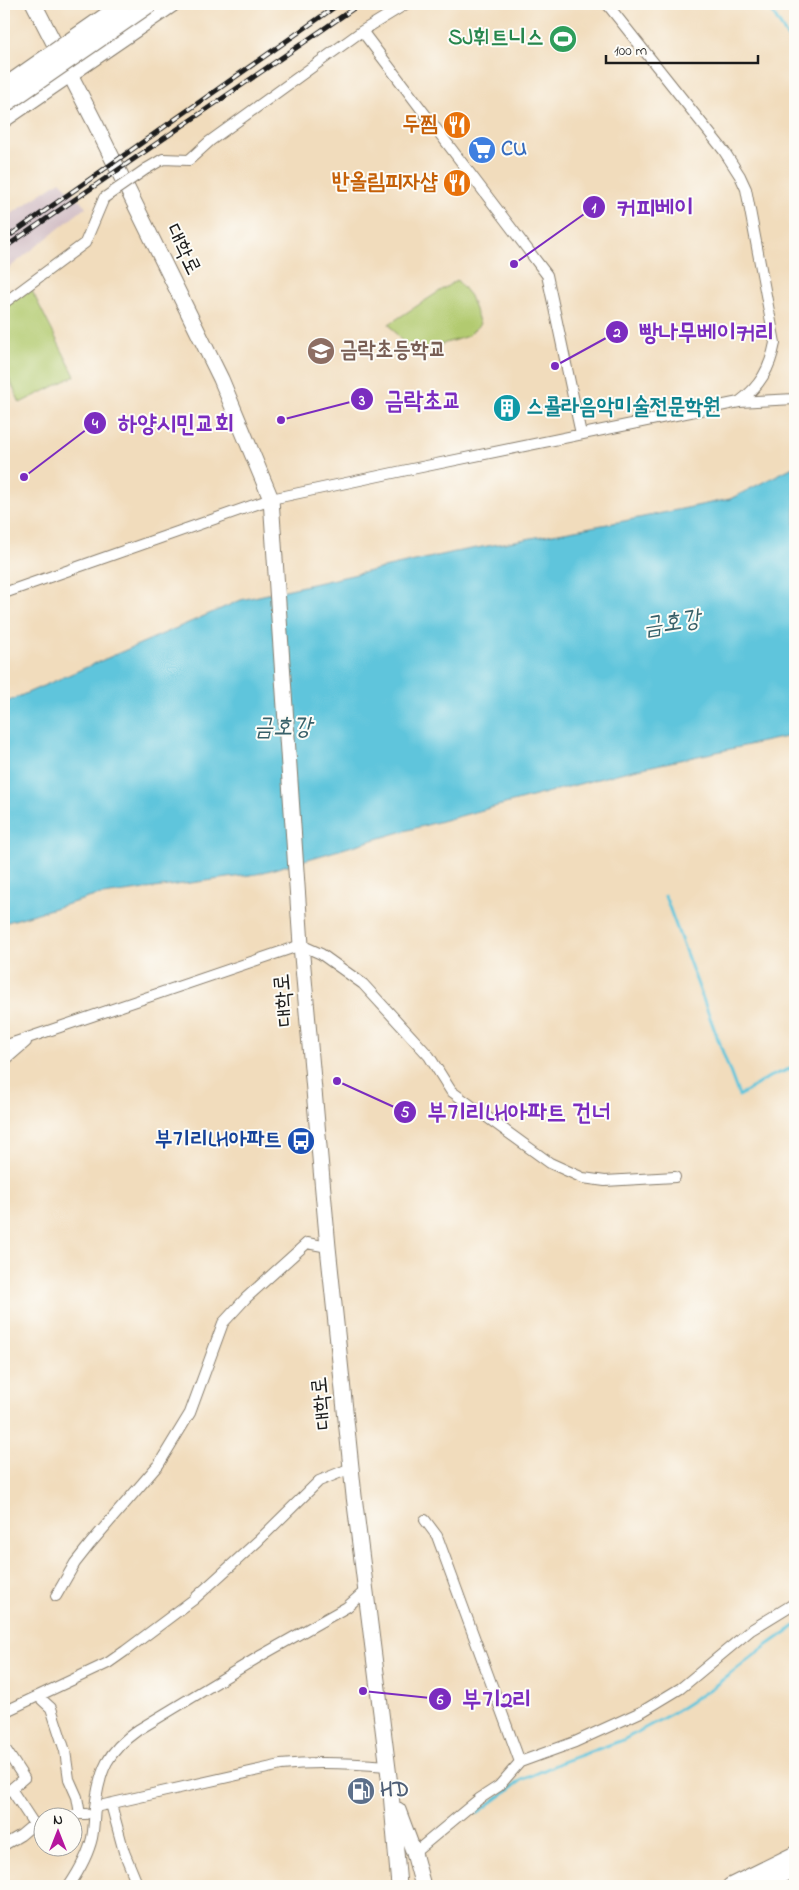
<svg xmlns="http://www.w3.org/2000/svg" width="799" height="1890" viewBox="0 0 799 1890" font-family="'Indie Flower','Poor Story',sans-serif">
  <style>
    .industrial { fill: #d2bec5 }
    .green { fill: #b2ca6f; stroke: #677346 }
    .water { fill: #5fc5dc; stroke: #3e707c }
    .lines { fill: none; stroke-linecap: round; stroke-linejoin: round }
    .stream { stroke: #5fc5dc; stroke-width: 3 }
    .street-casing { stroke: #867c6c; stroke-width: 12 }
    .secondary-casing { stroke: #867c6c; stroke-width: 17 }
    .primary-casing { stroke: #867c6c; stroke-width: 18 }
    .street { stroke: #fff; stroke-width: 10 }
    .secondary { stroke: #fff; stroke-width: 15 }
    .primary { stroke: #fff; stroke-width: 16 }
    .rail-casing { stroke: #1c1c1c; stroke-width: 5 }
    .rail { stroke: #fdfcf7; stroke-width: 3; stroke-dasharray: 9; stroke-linecap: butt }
    .street-bridge-casing { stroke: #867c6c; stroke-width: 12; stroke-linecap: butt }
    .primary-bridge-casing { stroke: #867c6c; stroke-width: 18; stroke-linecap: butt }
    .street-bridge { stroke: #fff; stroke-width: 10 }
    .primary-bridge { stroke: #fff; stroke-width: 16 }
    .labels { text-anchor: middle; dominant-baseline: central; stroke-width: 4; stroke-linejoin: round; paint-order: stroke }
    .leisure-label { font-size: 22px; font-weight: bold; fill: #27864d; stroke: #fdfcf7; text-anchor: end }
    .food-label { font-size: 22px; font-weight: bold; fill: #c56008; stroke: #fdfcf7; text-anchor: end }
    .shop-label { font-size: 22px; font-weight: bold; fill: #366cbe; stroke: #fdfcf7; text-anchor: start }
    .street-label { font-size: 22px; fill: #1c1c1c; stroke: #fdfcf7 }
    .education-label { font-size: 22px; font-weight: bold; fill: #785e54; stroke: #fdfcf7; text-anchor: start }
    .culture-label { font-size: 22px; font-weight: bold; fill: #0d838f; stroke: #fdfcf7; text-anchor: start }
    .transit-label { font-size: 22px; font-weight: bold; fill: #164399; stroke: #fdfcf7; text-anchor: end }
    .service-label { font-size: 22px; font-weight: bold; fill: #4e5e75; stroke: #fdfcf7; text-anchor: start }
    .water-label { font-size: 24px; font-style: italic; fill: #376069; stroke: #fdfcf7 }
    .leader { fill: none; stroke: #7b2cbf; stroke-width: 2 }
    .callout-dot { fill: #7b2cbf; stroke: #fdfcf7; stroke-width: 2 }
    .mark-label { font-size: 15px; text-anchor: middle; font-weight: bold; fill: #fff }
    .callout-label { font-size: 24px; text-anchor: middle; font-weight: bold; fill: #7b2cbf; stroke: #fdfcf7; stroke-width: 4; stroke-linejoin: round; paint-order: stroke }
  </style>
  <rect width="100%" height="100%" fill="#fdfcf7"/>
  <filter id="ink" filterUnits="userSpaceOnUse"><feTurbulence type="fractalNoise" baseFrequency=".02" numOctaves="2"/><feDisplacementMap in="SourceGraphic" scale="10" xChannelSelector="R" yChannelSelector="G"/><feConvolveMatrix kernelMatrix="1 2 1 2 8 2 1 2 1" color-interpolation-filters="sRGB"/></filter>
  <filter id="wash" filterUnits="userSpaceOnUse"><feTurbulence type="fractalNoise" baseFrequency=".0096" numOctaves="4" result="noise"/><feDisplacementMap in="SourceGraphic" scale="20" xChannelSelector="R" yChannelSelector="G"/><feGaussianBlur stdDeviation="1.12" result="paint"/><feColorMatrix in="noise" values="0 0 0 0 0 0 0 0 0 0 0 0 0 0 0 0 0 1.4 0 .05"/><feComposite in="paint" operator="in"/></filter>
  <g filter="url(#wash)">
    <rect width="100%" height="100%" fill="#f1dcbc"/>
    <path class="industrial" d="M60,181l26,26 -82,65v-53z"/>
    <path class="green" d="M457,280l13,16 10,28 -12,12 -57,18 -22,-30z
      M29,285l46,91 -55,27 -16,-36v-64z"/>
    <path class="water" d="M795,466v269l-171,37 -227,61 -140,41 -162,22 -91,27v-220l237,-103 214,-48 169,-31 106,-22z"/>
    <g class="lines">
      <path class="stream" d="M764,4l7,6 24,39
        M665,896l74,200 30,-19 26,-10
        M477,1813l45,-33 40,-18 61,-22 55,-30 34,-22 50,-39 33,-23"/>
    </g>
  </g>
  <g filter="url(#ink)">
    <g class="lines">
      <defs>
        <path id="street" d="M362,31l185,244 34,159
          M146,169l17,-10 26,1 21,-19 152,-110 44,-27
          M4,303l81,-60 19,-45
          M739,402l56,-3
          M4,593l267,-94 136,-29 332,-68c21,-16 31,-33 36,-59l-29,-154 -6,-13 -16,-25 -117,-147
          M4,1046l297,-101 20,9 42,30 66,72 22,35 99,72 33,15 22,3 70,-4
          M4,1061l22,-19
          M425,1520l12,16 83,226
          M56,1596l19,-33 15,-19 69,-80 31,-51 33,-90 23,-25 61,-55 21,4
          M38,1696l13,12 14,43 4,28 8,18 3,17
          M4,1712l104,-49 17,-12 68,-51 65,-59 61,-60 32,-13
          M4,1747l20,31 -13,11 23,35
          M111,1804l13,48 14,34
          M95,1807l186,-42c36,-4 71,-2 107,1
          M64,1818l16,-4h6
          M4,1845l17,-10 13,-11 8,-1
          M414,1853l65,-54 20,-13 21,-24 55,-20 68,-31 38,-23 70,-58 44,-27
          M4,1879l2,7
          M69,1886c10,-15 19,-30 23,-48 2,-10 2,-21 3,-31 5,-38 12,-55 43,-77l124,-75 85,-48 18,-16"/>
        <path id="secondary" d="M34,4l61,119 126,256 50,120 30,446 27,302 26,249 37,297 8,93
          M398,1810l16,43 9,33
          M730,1886l65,-32
          M761,1886l34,-17"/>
        <path id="primary" d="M4,119l168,-115"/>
      </defs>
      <use href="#street" class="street-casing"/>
      <use href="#secondary" class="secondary-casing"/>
      <use href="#primary" class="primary-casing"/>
      <use href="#street" class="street"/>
      <use href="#secondary" class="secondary"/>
      <use href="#primary" class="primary"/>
      <defs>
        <path id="rail" d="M12,234l327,-230
          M4,248l356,-244"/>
      </defs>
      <use href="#rail" class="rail-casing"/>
      <use href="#rail" class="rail"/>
      <defs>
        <path id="street-bridge" d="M104,198l42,-29"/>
        <path id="primary-bridge" d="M4,87l119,-83
          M4,105l146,-101"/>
      </defs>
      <use href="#street-bridge" class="street-bridge-casing"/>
      <use href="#primary-bridge" class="primary-bridge-casing"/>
      <use href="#street-bridge" class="street-bridge"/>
      <use href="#primary-bridge" class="primary-bridge"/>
    </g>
  </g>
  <defs>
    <symbol id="stadium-disc" viewBox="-11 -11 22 22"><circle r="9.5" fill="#2e9e5b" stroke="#fdfcf7"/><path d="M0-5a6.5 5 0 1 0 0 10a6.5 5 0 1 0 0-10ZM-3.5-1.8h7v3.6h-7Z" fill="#fff"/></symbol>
    <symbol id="restaurant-disc" viewBox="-11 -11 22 22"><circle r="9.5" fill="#e8710a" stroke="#fdfcf7"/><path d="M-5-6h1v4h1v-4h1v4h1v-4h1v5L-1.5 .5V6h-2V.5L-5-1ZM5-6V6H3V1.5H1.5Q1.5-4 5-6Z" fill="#fff"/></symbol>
    <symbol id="supermarket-disc" viewBox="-11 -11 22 22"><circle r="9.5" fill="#3f7fe0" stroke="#fdfcf7"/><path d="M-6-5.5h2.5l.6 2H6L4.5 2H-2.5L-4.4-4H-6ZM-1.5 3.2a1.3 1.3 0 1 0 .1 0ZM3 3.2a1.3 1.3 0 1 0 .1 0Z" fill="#fff"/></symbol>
    <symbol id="school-disc" viewBox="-11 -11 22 22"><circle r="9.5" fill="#8d6e63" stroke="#fdfcf7"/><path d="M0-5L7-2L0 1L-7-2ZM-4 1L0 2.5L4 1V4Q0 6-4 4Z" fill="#fff"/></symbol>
    <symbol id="building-disc" viewBox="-11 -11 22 22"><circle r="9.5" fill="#0f9aa8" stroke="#fdfcf7"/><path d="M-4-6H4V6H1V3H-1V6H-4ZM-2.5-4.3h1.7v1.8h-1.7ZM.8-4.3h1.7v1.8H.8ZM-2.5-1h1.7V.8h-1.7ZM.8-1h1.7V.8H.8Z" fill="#fff"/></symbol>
    <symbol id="bus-disc" viewBox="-11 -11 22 22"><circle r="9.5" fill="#1a4fb4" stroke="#fdfcf7"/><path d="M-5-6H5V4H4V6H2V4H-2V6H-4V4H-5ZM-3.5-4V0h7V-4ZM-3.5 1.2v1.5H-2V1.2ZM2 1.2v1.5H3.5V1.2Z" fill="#fff"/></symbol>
    <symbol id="fuel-disc" viewBox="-11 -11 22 22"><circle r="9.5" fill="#5c6f8a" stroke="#fdfcf7"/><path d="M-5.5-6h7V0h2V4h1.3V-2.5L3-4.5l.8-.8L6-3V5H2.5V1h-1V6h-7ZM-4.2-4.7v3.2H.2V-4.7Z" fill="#fff"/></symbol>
  </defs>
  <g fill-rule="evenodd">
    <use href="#stadium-disc" x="547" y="23" width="32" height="32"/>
    <use href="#restaurant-disc" x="441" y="109" width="32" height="32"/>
    <use href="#supermarket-disc" x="466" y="134" width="32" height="32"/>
    <use href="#restaurant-disc" x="441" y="167" width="32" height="32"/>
    <use href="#school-disc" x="305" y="335" width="32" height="32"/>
    <use href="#building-disc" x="491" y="392" width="32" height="32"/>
    <use href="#bus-disc" x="285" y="1125" width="32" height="32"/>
    <use href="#fuel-disc" x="345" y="1775" width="32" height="32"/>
  </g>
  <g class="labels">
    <g class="leisure-label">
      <text x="544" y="39">SJ휘트니스</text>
    </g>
    <g class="food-label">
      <text x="438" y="125">두찜</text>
      <text x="438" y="183">반올림피자샵</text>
    </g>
    <g class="shop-label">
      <text x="501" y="150">CU</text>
    </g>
    <g class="street-label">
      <text transform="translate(182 250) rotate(64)">대학로</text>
      <text transform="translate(285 1000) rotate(-95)">대학로</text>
      <text transform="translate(323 1403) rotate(-96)">대학로</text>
    </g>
    <g class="education-label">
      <text x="340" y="351">금락초등학교</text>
    </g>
    <g class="culture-label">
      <text x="526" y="408">스콜라음악미술전문학원</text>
    </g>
    <g class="transit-label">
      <text x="282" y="1141">부기리LH아파트</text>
    </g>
    <g class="service-label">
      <text x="380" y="1791">HD</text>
    </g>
    <g class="water-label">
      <text transform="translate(672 624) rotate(-9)">금호강</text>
      <text x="283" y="728">금호강</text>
    </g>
  </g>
  <path class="leader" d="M514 264L594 207M555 366L617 332M281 420L362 399M24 477L95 423M337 1081L405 1112M363 1691L440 1699"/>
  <g class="callout-dot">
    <circle cx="514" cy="264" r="5"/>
    <circle cx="555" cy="366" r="5"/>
    <circle cx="281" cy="420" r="5"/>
    <circle cx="24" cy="477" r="5"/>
    <circle cx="337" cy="1081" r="5"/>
    <circle cx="363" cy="1691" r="5"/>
    <circle cx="594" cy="207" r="12"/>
    <circle cx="617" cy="332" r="12"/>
    <circle cx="362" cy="399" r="12"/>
    <circle cx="95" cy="423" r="12"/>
    <circle cx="405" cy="1112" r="12"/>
    <circle cx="440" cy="1699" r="12"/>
  </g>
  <g class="mark-label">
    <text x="594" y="212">1</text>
    <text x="617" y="337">2</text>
    <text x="362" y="405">3</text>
    <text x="95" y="428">4</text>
    <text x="405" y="1117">5</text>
    <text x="440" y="1704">6</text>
  </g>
  <g class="callout-label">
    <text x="655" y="215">커피베이</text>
    <text x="707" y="340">빵나무베이커리</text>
    <text x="423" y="408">금락초교</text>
    <text x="176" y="431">하양시민교회</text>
    <text x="519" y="1120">부기리LH아파트 건너</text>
    <text x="497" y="1707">부기2리</text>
  </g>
  <rect width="799" height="1890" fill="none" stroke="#fdfcf7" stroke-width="20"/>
  <g transform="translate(58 1832)"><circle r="24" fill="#fdfcf7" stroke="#a3a29f"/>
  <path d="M0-4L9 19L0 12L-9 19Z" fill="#b5179e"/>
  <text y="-8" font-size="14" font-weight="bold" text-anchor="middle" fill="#1c1c1c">N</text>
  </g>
  <path d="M606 55v8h152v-8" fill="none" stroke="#1c1c1c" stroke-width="2.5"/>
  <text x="614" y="55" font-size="15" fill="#1c1c1c" stroke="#fdfcf7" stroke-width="4" paint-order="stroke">100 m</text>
</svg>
